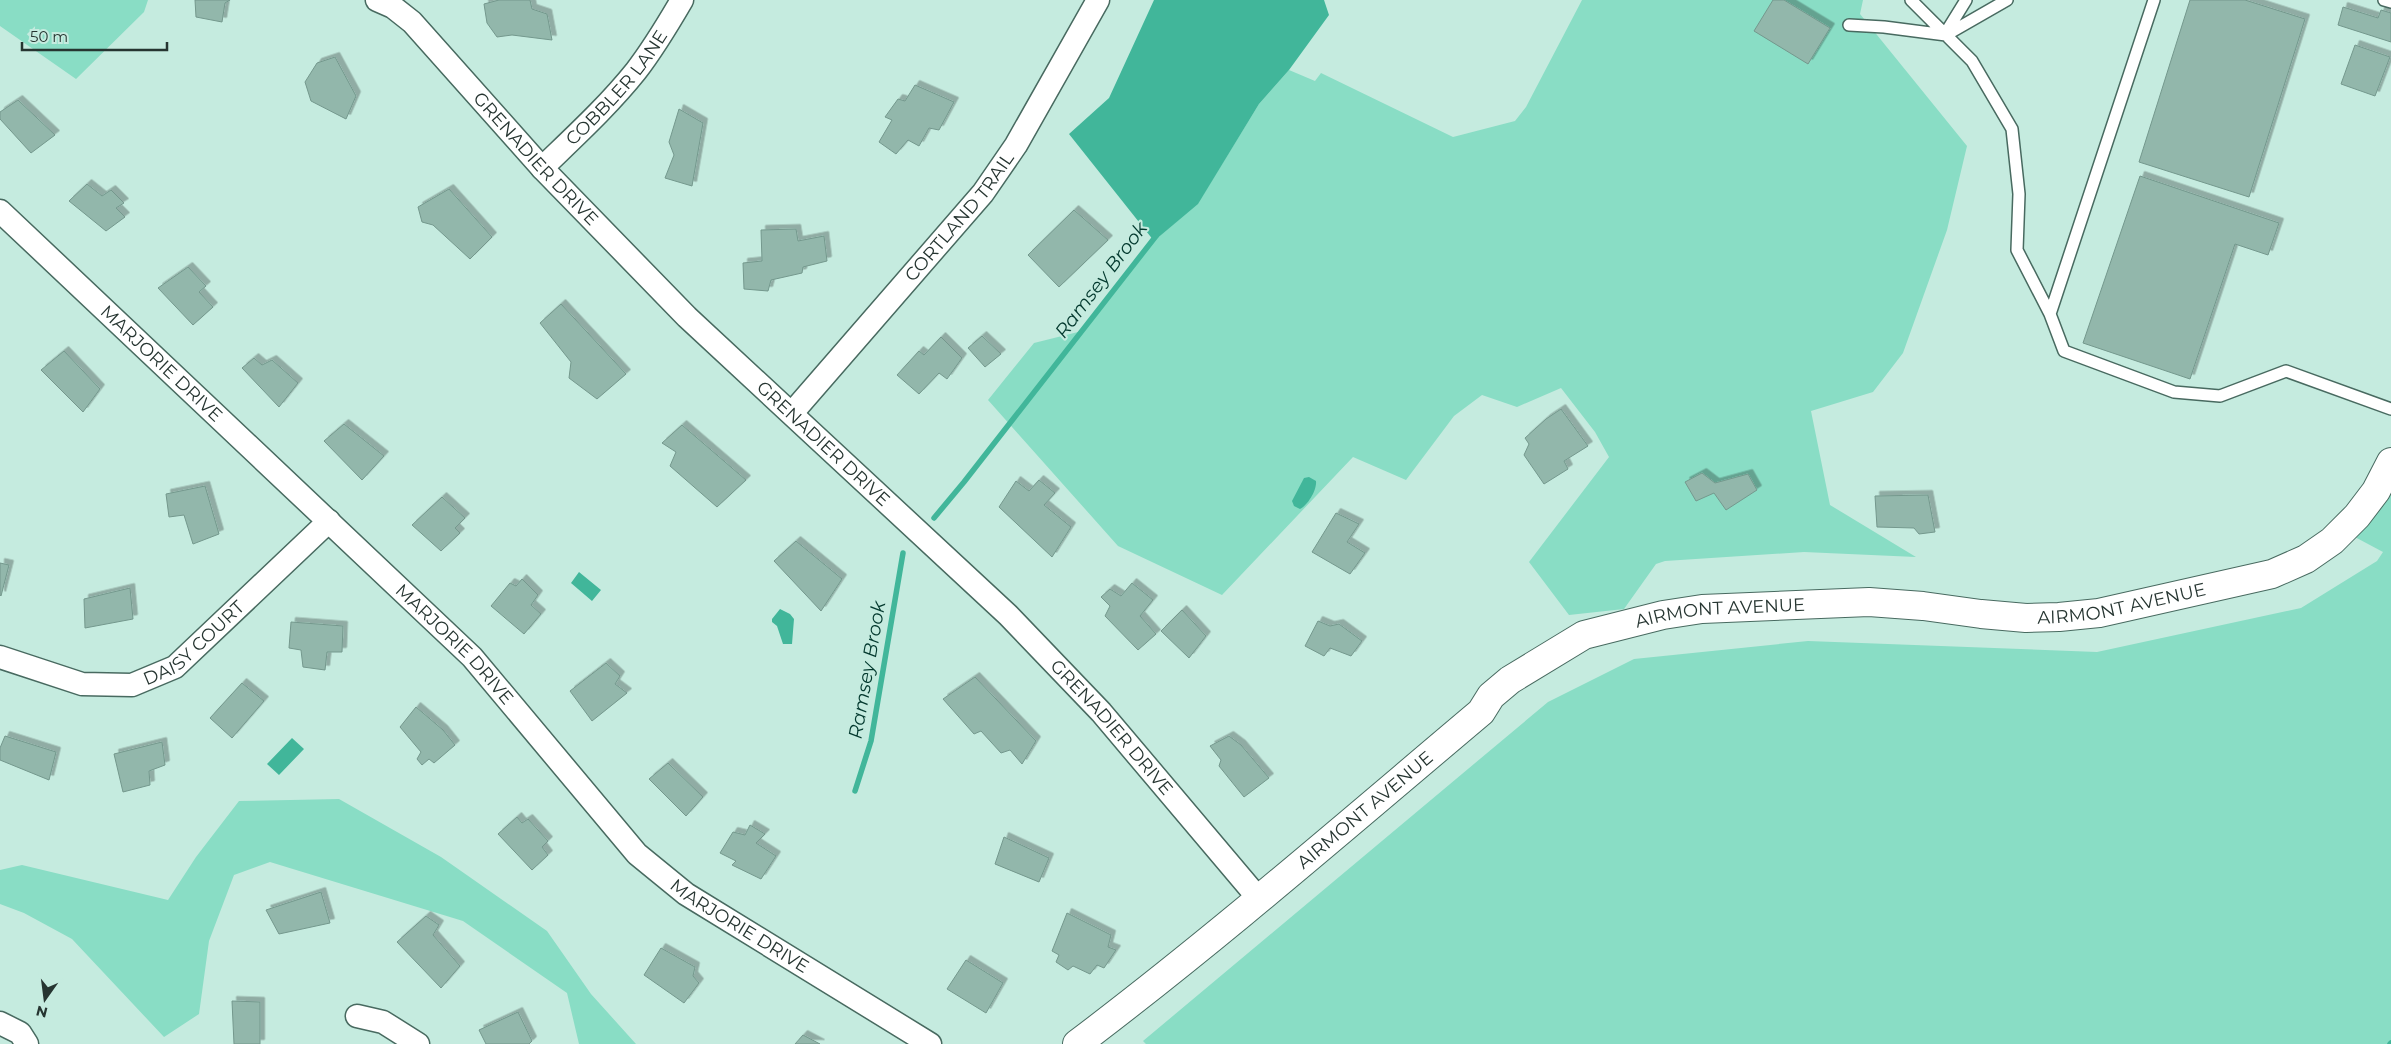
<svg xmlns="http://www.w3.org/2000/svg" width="2391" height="1044" viewBox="0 0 2391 1044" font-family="Montserrat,sans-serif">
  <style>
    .green { fill: #89ddc5 }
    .water { fill: #41b69a }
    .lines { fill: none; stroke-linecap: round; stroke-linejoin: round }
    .stream { stroke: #41b69a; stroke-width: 5.5 }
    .building { fill: #92b7ab; stroke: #74988d; filter: url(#shadow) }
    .service-casing { stroke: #486a60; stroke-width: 14 }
    .minor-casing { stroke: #486a60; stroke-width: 25 }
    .tertiary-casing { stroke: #486a60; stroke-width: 30 }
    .service { stroke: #fff; stroke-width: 11 }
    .minor { stroke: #fff; stroke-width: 22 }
    .tertiary { stroke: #fff; stroke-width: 28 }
    .labels { text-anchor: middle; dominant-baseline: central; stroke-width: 4; stroke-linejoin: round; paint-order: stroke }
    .street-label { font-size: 18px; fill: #263531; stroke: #c5ebdf }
    .water-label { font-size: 19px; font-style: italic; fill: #03392e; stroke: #c5ebdf }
  </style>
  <defs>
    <filter id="shadow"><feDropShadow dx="4.5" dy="-4.5" stdDeviation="0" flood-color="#0004"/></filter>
  </defs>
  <rect width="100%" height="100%" fill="#c5ebdf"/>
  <path class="green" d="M0,0h148l-4,12 -68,67 -76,-53z
    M1582,0h281l-3,14 107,132 -20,84 -44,123 -30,39 -62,19 19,94 86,52 -112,-5 -139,9 -9,3 -32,45 -55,6 -40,-53 80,-105 -14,-25 -34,-44 -44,19 -35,-12 -28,21 -48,64 -53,-23 -131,138 -104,-49 -130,-146 46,-57 48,-12 72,-90 44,-38 61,-99 30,-34 26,11 6,-8 132,64 62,-16 11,-14z
    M2391,472v572h-1245l-3,-3 405,-339 86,-43 174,-18 289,11 204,-44 76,-47 6,-9 -30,-16z
    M339,799l102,58 106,74 44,63 45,50h-57l-12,-51 -104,-72 -193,-59 -36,13 -25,66 -10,73 -35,23 -92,-98 -48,-26 -24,-9v-34l22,-5 146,35 28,-43 43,-56z"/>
  <path class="water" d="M1154,0h170l5,15 -40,55 -30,34 -61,100 -44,37 -85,-107 40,-36z
    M1309,477l7,4c1,9 -8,24 -16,28l-6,-3 -2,-5 12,-23z
    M579,572l22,18 -9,11 -21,-18z
    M780,609l10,5 4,5 -2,25h-9l-6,-18 -5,-4v-3z
    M292,738l12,11 -25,26 -12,-11z"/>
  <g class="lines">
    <path class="stream" d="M934,518l30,-36 192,-246
      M855,791l16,-50 32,-188
      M2390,1044l1,-1"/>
  </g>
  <path class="building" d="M195,0h35l-5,3 -3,19 -26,-5z
    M499,0h31l2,9 15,5 5,26 -40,-5 -15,2 -10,-14 -3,-19z
    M1773,0h11l46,28 -22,36 -54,-33z
    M2190,0h55l60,19 -56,178 -110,-35z
    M2343,7l35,11 3,-8 10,3v29l-53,-17z
    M2355,45l35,12 -15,39 -34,-12z
    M335,57l21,39 -10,23 -35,-18 -6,-19 12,-19z
    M915,85l39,17 -15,28 -10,-2 -10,18 -11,-6 -12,14 -17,-12 13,-22 -7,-3 13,-18 7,2z
    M18,100l37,35 -24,18 -31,-34v-7z
    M679,109l24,14 -11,63 -27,-8 9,-23 -5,-13z
    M2140,176l139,47 -11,32 -33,-11 -45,135 -107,-36z
    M87,184l15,12 9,-6 13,13 -8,5 9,9 -19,14 -37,-30z
    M449,189l43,48 -22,22 -37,-34 -11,-3 -4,-15z
    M1074,210l34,30 -49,47 -31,-32z
    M796,229l2,12 26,-5 3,25 -24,6 -1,6 -31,7 -3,11 -24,-2 -1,-26 19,-2 -1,-31z
    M188,267l18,19 -7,6 14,15 -20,18 -35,-37z
    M561,304l65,70 -29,25 -28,-21 2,-16 -31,-39z
    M982,336l19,18 -16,13 -17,-19z
    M941,337l21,21 -15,21 -8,-6 -20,21 -22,-19 22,-24 5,4z
    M64,351l36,38 -17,23 -42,-42z
    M254,358l8,7 10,-5 26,23 -19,24 -37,-39z
    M1561,409l27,37 -24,15 4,8 -24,15 -20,-29 5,-11 -4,-6 21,-19z
    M344,424l40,32 -22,24 -38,-39z
    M682,425l64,55 -29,27 -47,-41 6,-14 -14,-9z
    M1702,473l13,10 33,-9 9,16 -31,20 -12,-17 -18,8 -11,-19z
    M1039,480l16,13 -11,12 27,22 -19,30 -53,-50 17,-26 13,10z
    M205,486l14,48 -26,10 -9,-29 -15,2 -3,-23z
    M1928,495l7,37 -16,2 -5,-6 -37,-1 -2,-31z
    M442,497l23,21 -10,10 5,5 -19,18 -29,-26z
    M1336,513l23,11 -12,18 18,11 -15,21 -38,-22z
    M796,541l46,38 -21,32 -47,-50z
    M0,563l9,2 -8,31 -1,-1z
    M522,579l16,16 -7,10 10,9 -17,20 -33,-28 19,-23 6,3z
    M1132,583l21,17 -13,16 16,18 -18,16 -33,-34 5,-10 -9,-9 9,-8 11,7z
    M130,588l3,31 -48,9 -1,-29z
    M1182,610l24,26 -17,22 -28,-27z
    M1318,621l12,5 9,-2 23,17 -11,15 -21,-8 -6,8 -19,-10z
    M291,622l52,4 -1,26h-15l-2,18 -22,-3 -2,-17 -12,-2z
    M606,663l14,13 -5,8 12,9 -35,28 -22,-30z
    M975,677l61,64 -14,23 -12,-14 -9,3 -20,-22 -7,3 -31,-35z
    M242,683l22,18 -32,37 -22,-20z
    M416,707l27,23 12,15 -21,18 -5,-4 -7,6 -5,-6 4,-7 -21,-25z
    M5,736l51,16 -7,28 -49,-20v-12z
    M1229,736l12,9 28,33 -25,19 -25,-31 2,-6 -11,-14z
    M162,742l3,23 -16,6 1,14 -27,7 -9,-38z
    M668,763l35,34 -17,19 -37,-37z
    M517,817l5,6 6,-4 20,22 -6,6 6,8 -16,15 -34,-36z
    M750,825l15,9 -9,9 20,13 -15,23 -29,-14 4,-4 -16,-8 13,-21 12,3z
    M1004,837l45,21 -10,24 -44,-18z
    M321,892l9,31 -51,11 -13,-24z
    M1067,913l44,22 -3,12 8,3 -12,18 -7,-3 -7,9 -17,-8 -5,4 -12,-8 3,-7 -7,-4z
    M426,916l13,9 -6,10 27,31 -19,22 -44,-46z
    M661,948l34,19 -2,9 6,7 -15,20 -40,-28z
    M966,960l37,23 -17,30 -39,-24z
    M232,1001l28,1v42h-26z
    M518,1012l14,29 -3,3h-43l-7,-14z
    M803,1035l17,9h-25z"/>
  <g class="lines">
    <defs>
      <path id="service" d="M1911,0l61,61 40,68 7,65 -2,56 33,64
        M2154,0l-104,314 14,37 110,41 46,4 66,-25 105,38
        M2384,0l7,2
        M1849,25l35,2 62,8 61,-35
        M1945,34l21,-34"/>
      <g id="minor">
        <path id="s1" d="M377,0l16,7 19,15 130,146 145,149 321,298 93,97 158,187"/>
        <path id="s2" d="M542,168c32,-31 66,-62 94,-97 17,-22 32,-47 46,-71"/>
        <path id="s3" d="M0,211l472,446 165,197 49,40 244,150"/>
        <path id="s4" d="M792,413l191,-220 33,-48 82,-145"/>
        <path id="s5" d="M0,657l82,27 50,1 43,-18 154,-146"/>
        <path d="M357,1016l26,6 35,22"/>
        <path d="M0,1023l20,10 7,11"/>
      </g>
      <g id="tertiary">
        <path id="s6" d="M1077,1044c139,-105 271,-220 404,-332l10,-16 19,-16 74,-45 79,-20 39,-6 167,-7 54,4 58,8 45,4 33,-1 40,-4 173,-39 34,-15 26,-18 25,-25 19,-25 15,-29"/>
      </g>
    </defs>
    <use href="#service" class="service-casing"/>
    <use href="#minor" class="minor-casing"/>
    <use href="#tertiary" class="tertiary-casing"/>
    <use href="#service" class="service"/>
    <use href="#minor" class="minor"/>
    <use href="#tertiary" class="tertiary"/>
  </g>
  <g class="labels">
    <g class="street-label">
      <text stroke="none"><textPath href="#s2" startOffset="110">COBBLER LANE</textPath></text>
      <text stroke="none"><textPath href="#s1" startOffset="226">GRENADIER DRIVE</textPath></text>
      <text stroke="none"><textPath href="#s4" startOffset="258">CORTLAND TRAIL</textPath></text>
      <text stroke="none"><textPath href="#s3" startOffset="222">MARJORIE DRIVE</textPath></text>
      <text stroke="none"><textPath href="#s1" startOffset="631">GRENADIER DRIVE</textPath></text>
      <text stroke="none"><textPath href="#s6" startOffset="1196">AIRMONT AVENUE</textPath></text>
      <text stroke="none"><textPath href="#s6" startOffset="792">AIRMONT AVENUE</textPath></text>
      <text stroke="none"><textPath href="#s5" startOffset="212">DAISY COURT</textPath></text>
      <text stroke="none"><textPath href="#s3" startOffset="628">MARJORIE DRIVE</textPath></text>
      <text stroke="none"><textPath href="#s1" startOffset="1036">GRENADIER DRIVE</textPath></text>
      <text stroke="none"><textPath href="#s6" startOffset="371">AIRMONT AVENUE</textPath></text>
      <text stroke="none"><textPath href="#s3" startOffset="1032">MARJORIE DRIVE</textPath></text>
    </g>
    <g class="water-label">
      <text transform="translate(1101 280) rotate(-53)">Ramsey Brook</text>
      <text transform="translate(867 670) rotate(-80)">Ramsey Brook</text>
    </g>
  </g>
  <g transform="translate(45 999) rotate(194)" stroke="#c5ebdf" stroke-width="4" paint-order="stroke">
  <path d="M0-4L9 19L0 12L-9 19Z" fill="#263531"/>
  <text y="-8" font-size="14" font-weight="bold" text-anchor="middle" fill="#263531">N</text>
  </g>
  <path d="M22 42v8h145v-8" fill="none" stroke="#263531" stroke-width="2.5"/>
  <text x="30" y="42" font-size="15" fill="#263531" stroke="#c5ebdf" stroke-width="4" paint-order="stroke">50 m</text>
</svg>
